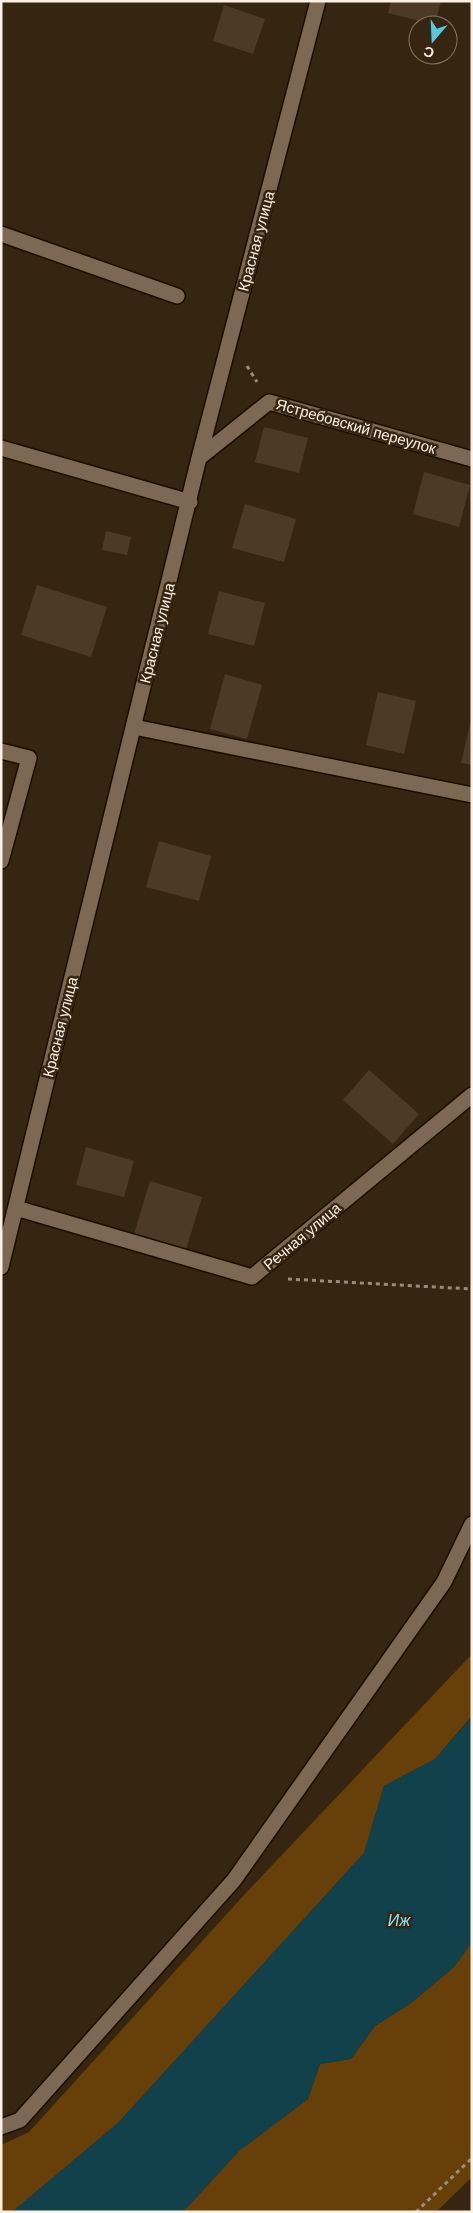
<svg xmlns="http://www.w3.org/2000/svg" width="473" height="2213" viewBox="0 0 473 2213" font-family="Arial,sans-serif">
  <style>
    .green { fill: #674009 }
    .water { fill: #11424c }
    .building { fill: #4d3a26 }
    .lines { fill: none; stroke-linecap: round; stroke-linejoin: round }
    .service-casing { stroke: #1d0d00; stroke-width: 18 }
    .minor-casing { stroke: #1d0d00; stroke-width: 18 }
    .path { stroke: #9b8d7d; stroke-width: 3; stroke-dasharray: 4 4; stroke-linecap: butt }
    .service { stroke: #7d6953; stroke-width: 15 }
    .minor { stroke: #7d6953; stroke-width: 15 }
    .labels { text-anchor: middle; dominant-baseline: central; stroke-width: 5; stroke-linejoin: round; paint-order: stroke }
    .street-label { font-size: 15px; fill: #fcf0e4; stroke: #362511 }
    .water-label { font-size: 16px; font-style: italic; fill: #87e6fb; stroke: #362511 }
  </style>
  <rect width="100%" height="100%" fill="#362511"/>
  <path class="green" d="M472,1654l-1,63 -36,42 -51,27 -20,67 -246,270 -106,89h-11v-67l28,-13 215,-237z
    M472,1942v235l-36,35h-253l56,-61 69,-52 12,-35 31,-5 24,-33 36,-23 43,-36z"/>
  <path class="water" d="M472,1717v225l-18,25 -43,36 -36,23 -24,33 -31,5 -12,35 -69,52 -56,61h-171l106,-89 246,-270 20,-67 51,-27z"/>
  <path class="building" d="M391,1h50l-6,24 -47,-12z
    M224,5l41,14 -12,35 -40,-13z
    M264,427l44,11 -9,35 -44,-11z
    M424,472l46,13 -11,42 -46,-13z
    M245,504l51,15 -12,43 -52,-14z
    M106,531l25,6 -4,18 -25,-5z
    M37,585l70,22 -16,50 -70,-22z
    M219,591l46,12 -11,43 -46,-12z
    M225,674l37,11 -15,54 -37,-10z
    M378,692l38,9 -12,53 -38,-9z
    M471,720h1v45l-11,-2z
    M159,841l52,15 -12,45 -53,-14z
    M369,1070l50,44 -26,30 -50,-44z
    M86,1147l48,14 -10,36 -48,-12z
    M150,1181l52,16 -16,53 -52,-16z"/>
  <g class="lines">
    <defs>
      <path id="service" d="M1,234l176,62
        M134,727l338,68
        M1,751l28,7 -28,103
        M1,2127l19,-7 214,-240 210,-298 28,-58"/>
      <path id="minor" d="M1,448l189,54
        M199,458l70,-56 203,57
        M16,1208l236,69 220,-182
        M1,1267l198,-809 119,-457"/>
    </defs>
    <use href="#service" class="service-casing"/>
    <use href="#minor" class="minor-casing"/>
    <path class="path" d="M247,366l10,16
      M288,1279l184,10
      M416,2212l56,-54"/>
    <use href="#service" class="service"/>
    <use href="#minor" class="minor"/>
  </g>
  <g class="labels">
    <g class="street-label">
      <text transform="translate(256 241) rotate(-75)">Красная улица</text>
      <text transform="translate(356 426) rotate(16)">Ястребовский переулок</text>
      <text transform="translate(157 633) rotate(-76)">Красная улица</text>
      <text transform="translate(60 1027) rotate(-76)">Красная улица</text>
      <text transform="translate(302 1236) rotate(-40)">Речная улица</text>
    </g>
    <g class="water-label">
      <text x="399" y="1920">Иж</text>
    </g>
  </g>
  <rect width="473" height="2213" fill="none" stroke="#fcf0e4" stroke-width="5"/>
  <g transform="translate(433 40) rotate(199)"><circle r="24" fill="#362511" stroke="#857665"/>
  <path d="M0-4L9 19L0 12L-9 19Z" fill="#56c9e1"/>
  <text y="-8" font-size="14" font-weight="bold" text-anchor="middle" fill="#fcf0e4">С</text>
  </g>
</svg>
